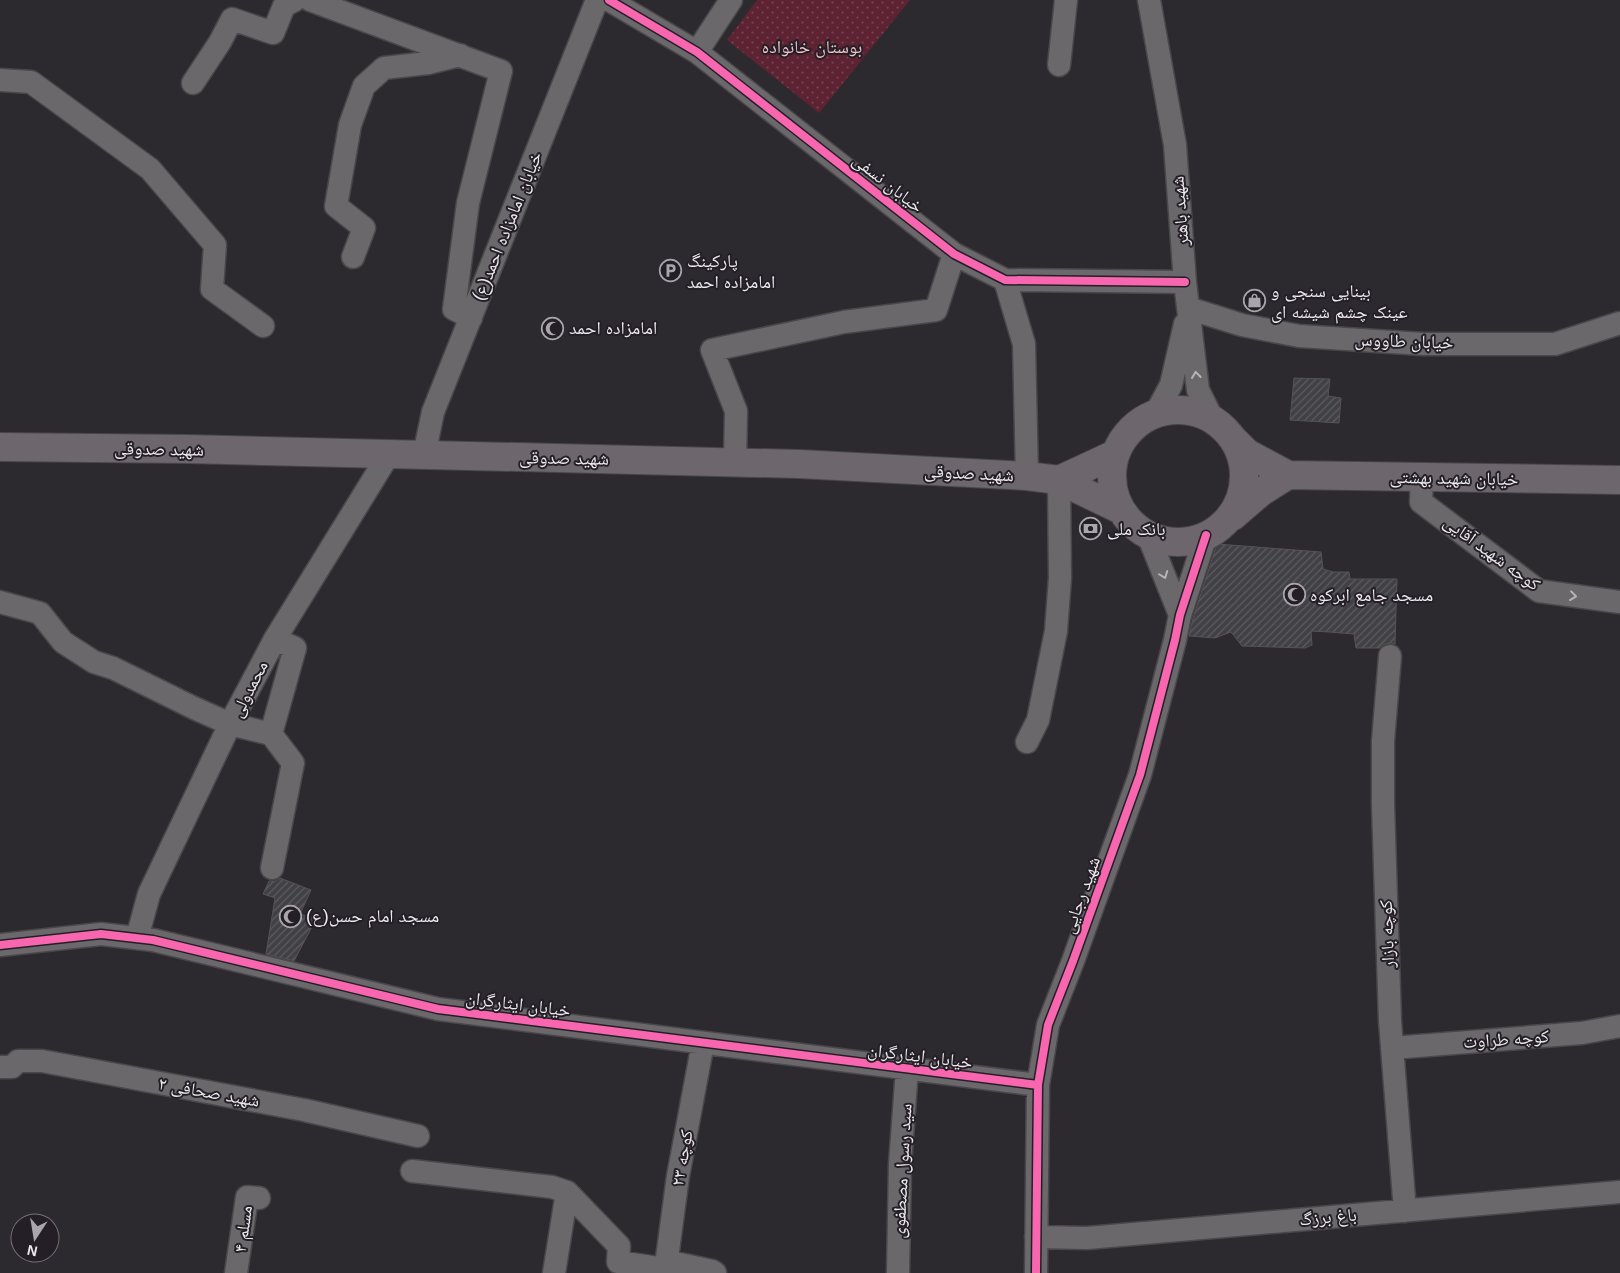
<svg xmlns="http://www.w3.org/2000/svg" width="1620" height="1273" viewBox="0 0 1620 1273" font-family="Helvetica,'Noto Naskh Arabic',sans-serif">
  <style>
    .park { fill: url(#park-dots) }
    .building { fill: url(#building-hatch); stroke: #555358 }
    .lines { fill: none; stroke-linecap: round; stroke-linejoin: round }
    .minor-casing { stroke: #49474a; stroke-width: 25 }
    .major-casing { stroke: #49474a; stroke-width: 30 }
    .minor { stroke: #6a686b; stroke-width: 22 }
    .major { stroke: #6e666d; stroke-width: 28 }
    .cycleway-casing { stroke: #241f26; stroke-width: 11 }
    .cycleway { stroke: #f766af; stroke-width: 8 }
    .oneway { stroke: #b8b5ba }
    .labels { text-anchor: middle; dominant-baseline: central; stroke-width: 4; stroke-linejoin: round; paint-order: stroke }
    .park-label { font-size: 18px; fill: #f3c1c8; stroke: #241f26 }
    .street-label { font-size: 18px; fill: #ece9ee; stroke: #241f26 }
    .poi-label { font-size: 18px; fill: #ece9ee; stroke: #241f26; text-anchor: start }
  </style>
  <defs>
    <pattern id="park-dots" width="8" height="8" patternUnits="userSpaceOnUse" patternTransform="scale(1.25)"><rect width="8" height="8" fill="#5e2332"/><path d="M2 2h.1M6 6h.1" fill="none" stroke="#754350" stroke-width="1.8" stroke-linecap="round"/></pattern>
    <pattern id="building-hatch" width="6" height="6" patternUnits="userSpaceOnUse" patternTransform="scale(1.25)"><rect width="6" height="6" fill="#414044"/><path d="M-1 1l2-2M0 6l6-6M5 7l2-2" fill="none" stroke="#5d5c5f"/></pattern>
  </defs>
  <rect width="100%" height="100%" fill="#2d2a2f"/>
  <path class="park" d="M757,0h153l-91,113 -92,-73z"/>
  <path class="building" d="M1294,378l36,1 -2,17 13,2 -2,25 -49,-3z
    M1217,544l104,8 2,17 10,3h16l1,7h47l-2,65 -4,-1 -6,1 -6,4h-23l-2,-14 -25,-2 -18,-1 1,14 -7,3 -63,-2 -11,-14 -16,6 -26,-2 4,-18z
    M280,878l31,12 -11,24 16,5 -22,42 -28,-7 9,-56 -12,-4 6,-13h7z"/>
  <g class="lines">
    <defs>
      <path id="minor" d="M310,0l191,71 -33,132 -14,106 17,9
        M609,0l88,52 257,202 51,26 180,2
        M1149,0l26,145 10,137 13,108 15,30
        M697,52l34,-52
        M1059,65l7,-65
        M0,80l31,2 119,87 65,76 -3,44 51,37
        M193,83l27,-41 12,-23 41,14 11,-27 11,-6
        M353,257l11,-29 -28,-22 14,-81 14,-39 20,-18 44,-5 32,-8
        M1005,280l19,64 3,132
        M1188,308l54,17 57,11 124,8h132l65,-21
        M1156,413l15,-28 14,-61
        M424,455l9,-43 164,-412
        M735,462l1,-51 -24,-61 132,-28 92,-12 18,-56
        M1422,477l-1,25 118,89 81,11
        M1148,535l32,80
        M0,602l40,11 23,29 31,20 19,6 81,40 36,16 41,10
        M1390,656l-7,85v63l7,217 15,190
        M1027,742l11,-22 18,-89 4,-53 -1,-98
        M272,868l21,-105 -22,-29 24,-86 -20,-9
        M137,938l12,-44 81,-170 45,-85 114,-185
        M0,945l101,-11 52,6 285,69 600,76
        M1392,1048l190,-15 38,-7
        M0,1067h12l6,-6h24l262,49 114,26
        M412,1171l140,16 15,5 -13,81
        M567,1192l52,54 -1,16 47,7
        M1036,1237l51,1 533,-46
        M666,1261l46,10 3,2
        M236,1273l11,-76 12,1
        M665,1273l13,-97 25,-133
        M898,1273l2,-109 7,-95
        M1036,1273l2,-188 10,-60 25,-64 67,-186 35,-135 5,-25 26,-80"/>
      <path id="major" d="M1112 476a66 66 0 1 1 132 0a66 66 0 1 1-132 0Z
        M1232,438l15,15 41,22 332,5
        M0,447l187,2 612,15 228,12 32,4 62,30
        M1059,480l56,-26
        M1233,516l28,-24 27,-17"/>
    </defs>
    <use href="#minor" class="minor-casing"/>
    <use href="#major" class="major-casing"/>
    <use href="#minor" class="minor"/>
    <use href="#major" class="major"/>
    <defs>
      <path id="cycleway" d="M609,0l88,52 257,202 51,26 180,2
        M0,945l101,-11 52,6 285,69 600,76
        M1036,1273l2,-188 10,-60 25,-64 67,-186 35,-135 5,-25 26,-80"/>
    </defs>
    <use href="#cycleway" class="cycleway-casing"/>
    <use href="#cycleway" class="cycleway"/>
  </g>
  <defs><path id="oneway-chevron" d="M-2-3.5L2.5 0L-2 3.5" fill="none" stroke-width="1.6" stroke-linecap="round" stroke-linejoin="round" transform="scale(1.25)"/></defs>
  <g class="oneway">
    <use href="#oneway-chevron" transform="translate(1196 375) rotate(-97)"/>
    <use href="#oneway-chevron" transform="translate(1164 575) rotate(69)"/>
    <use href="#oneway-chevron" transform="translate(1573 596) rotate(7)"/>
  </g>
  <defs>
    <symbol id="parking-ring" viewBox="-11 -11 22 22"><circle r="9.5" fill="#241f26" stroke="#a9a6ab" stroke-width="1.5"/><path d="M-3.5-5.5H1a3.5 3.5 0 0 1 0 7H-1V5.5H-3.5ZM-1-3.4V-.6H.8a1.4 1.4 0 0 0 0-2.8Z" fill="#a9a6ab"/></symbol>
    <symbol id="shop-ring" viewBox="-11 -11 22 22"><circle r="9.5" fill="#241f26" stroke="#a9a6ab" stroke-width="1.5"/><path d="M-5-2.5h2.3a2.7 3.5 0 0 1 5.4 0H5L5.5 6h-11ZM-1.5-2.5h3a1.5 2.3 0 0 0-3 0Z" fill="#a9a6ab"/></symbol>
    <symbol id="mosque-ring" viewBox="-11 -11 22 22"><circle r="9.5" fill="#241f26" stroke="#a9a6ab" stroke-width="1.5"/><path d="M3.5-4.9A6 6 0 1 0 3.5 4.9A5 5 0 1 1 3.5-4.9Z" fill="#a9a6ab"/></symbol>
    <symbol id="bank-ring" viewBox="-11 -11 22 22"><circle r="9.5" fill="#241f26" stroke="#a9a6ab" stroke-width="1.5"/><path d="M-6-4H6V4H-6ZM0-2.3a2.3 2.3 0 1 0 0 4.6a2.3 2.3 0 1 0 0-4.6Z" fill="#a9a6ab"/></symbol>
  </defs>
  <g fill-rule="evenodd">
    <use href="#parking-ring" x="658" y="258" width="25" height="25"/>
    <use href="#shop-ring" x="1242" y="288" width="25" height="25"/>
    <use href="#mosque-ring" x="540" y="316" width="25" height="25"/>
    <use href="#bank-ring" x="1078" y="516" width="25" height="25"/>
    <use href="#mosque-ring" x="1282" y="582" width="25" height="25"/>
    <use href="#mosque-ring" x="278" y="904" width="25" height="25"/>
  </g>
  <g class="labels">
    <g class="park-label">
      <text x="812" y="47">بوستان خانواده</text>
    </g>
    <g class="street-label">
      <text transform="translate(888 183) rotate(38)">خیابان نسفی</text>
      <text transform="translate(1180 211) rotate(-94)">شهید باهنر</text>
      <text transform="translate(507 226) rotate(-68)">خیابان امامزاده احمد(ع)</text>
      <text transform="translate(1404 341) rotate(2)">خیابان طاووس</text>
      <text transform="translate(159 449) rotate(1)">شهید صدوقی</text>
      <text transform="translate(564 458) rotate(1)">شهید صدوقی</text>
      <text transform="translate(969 473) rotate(3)">شهید صدوقی</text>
      <text transform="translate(1454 478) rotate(1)">خیابان شهید بهشتی</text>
      <text transform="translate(1492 553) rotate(36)">کوچه شهید آقایی</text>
      <text transform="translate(249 689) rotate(-63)">محمدولی</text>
      <text transform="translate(1081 895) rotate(-70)">شهید رجایی</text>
      <text transform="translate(1387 934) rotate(-92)">کوچه بازار</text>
      <text transform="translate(518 1004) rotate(7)">خیابان ایثارگران</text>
      <text transform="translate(1506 1039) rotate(-4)">کوچه طراوت</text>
      <text transform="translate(920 1056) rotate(7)">خیابان ایثارگران</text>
      <text transform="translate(209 1092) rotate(10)">شهید صحافی ۲</text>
      <text transform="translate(682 1158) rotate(-80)">کوچه ۲۳</text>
      <text transform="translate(902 1171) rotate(-87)">سید رسول مصطفوی</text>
      <text transform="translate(1328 1217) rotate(-5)">باغ برزگ</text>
      <text transform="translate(243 1229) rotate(-82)">مسلم ۴</text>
    </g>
    <g class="poi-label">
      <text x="687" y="261">پارکینگ<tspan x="687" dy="21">امامزاده احمد</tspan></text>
      <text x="1271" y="291">بینایی سنجی و<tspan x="1271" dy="21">عینک چشم شیشه ای</tspan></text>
      <text x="569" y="328">امامزاده احمد</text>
      <text x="1107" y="529">بانک ملی</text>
      <text x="1310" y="595">مسجد جامع ابرکوه</text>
      <text x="306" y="916">مسجد امام حسن(ع)</text>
    </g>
  </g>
  <g transform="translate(35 1238) rotate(192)"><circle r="24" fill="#241f26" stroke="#747076"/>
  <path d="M0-4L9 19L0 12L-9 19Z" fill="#a9a6ab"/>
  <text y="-8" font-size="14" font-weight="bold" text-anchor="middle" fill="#ece9ee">N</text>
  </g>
</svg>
